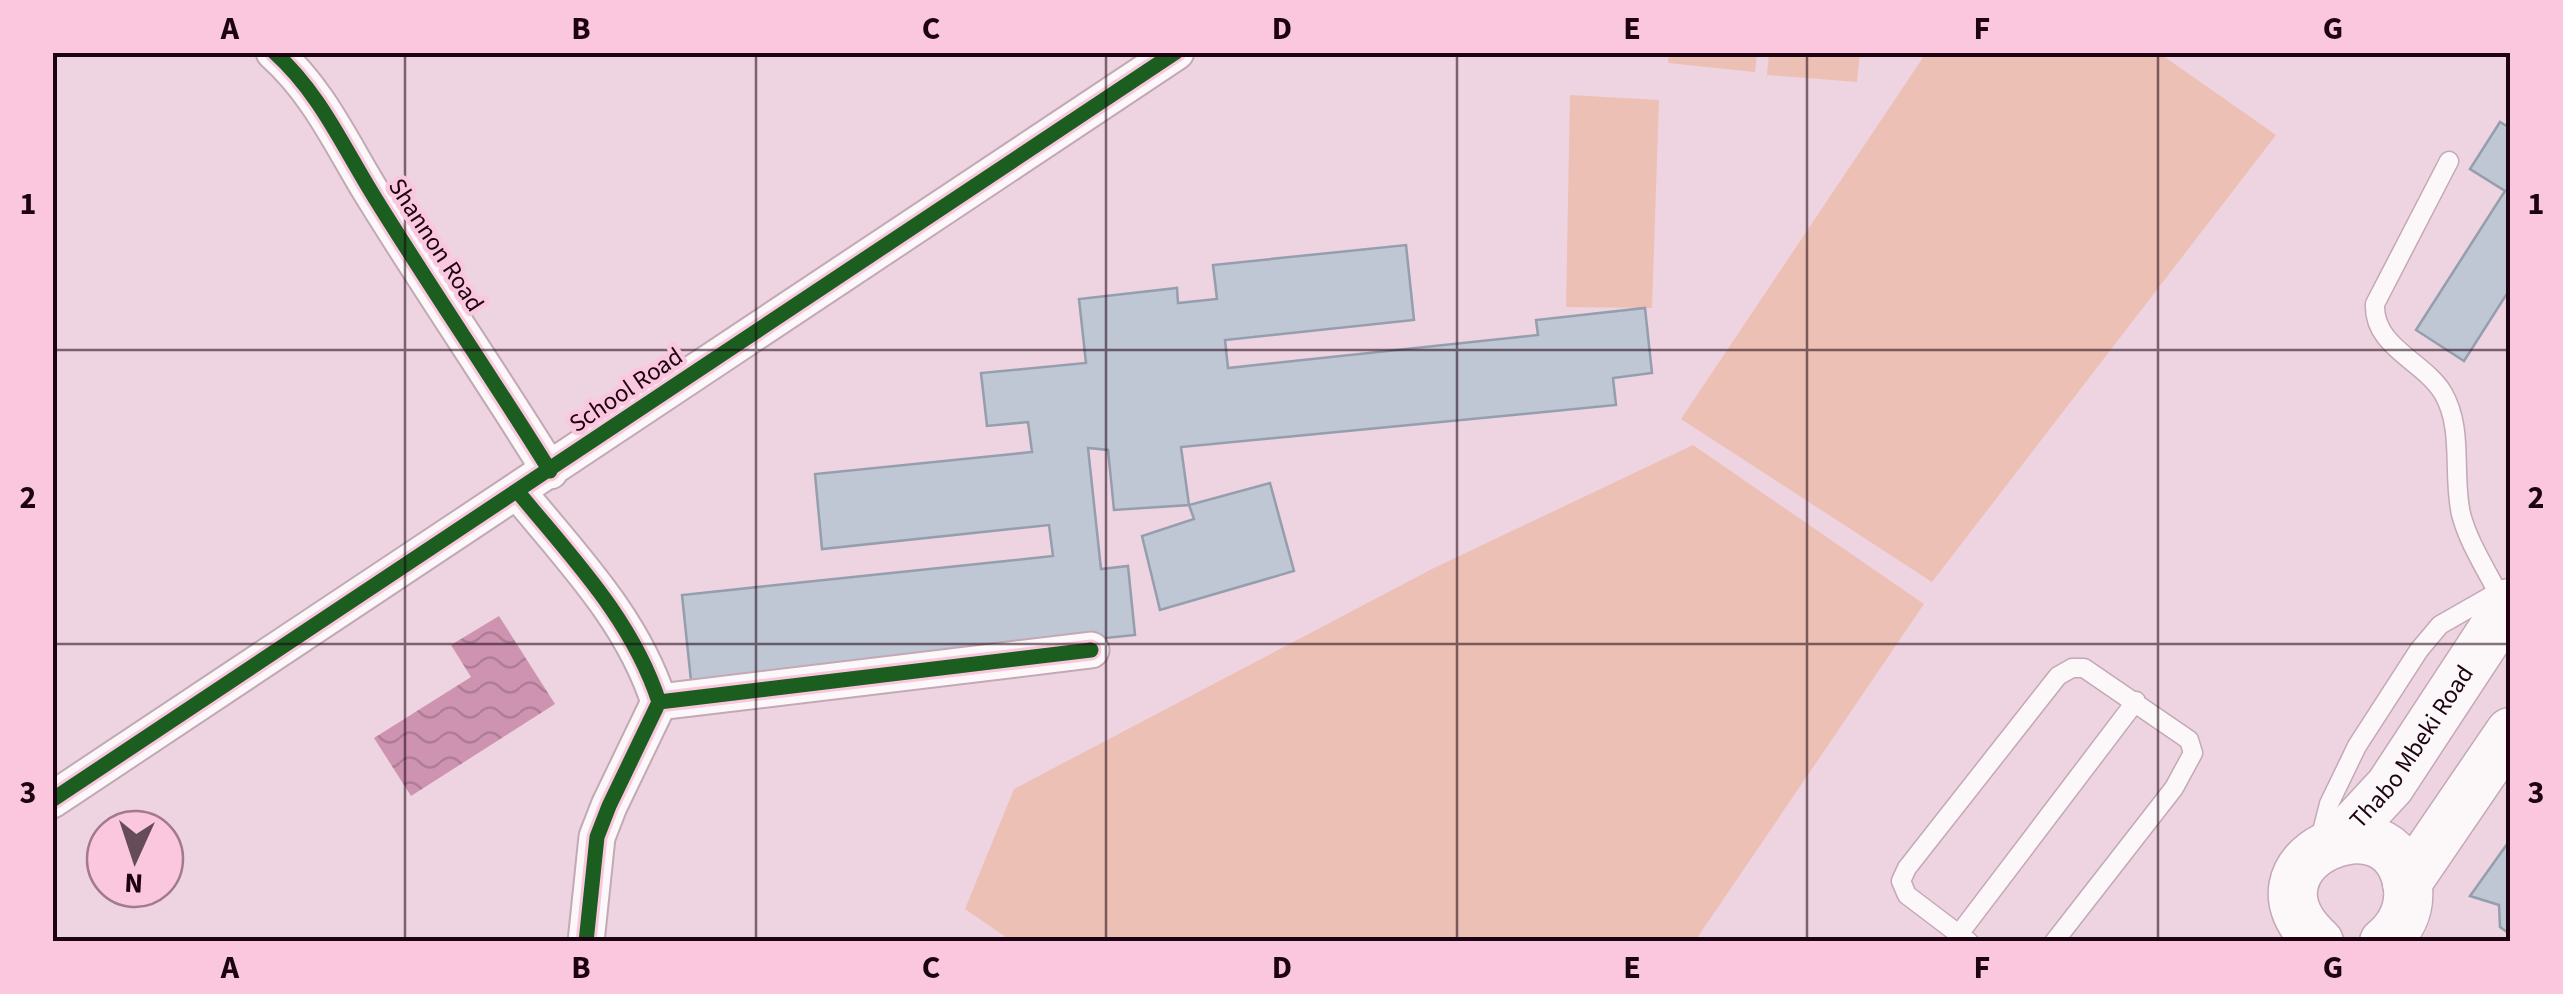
<svg xmlns="http://www.w3.org/2000/svg" width="2563" height="994" viewBox="0 0 2563 994" font-family="'Source Sans 3',sans-serif">
  <style>
    .pitch { fill: #edc0b5 }
    .water { fill: url(#water-waves) }
    .building { fill: #bfc6d4; stroke: #959eac; stroke-width: 2.5 }
    .lines { fill: none; stroke-linecap: round; stroke-linejoin: round }
    .service-casing { stroke: #c3a8b5; stroke-width: 21 }
    .minor-casing { stroke: #c3a8b5; stroke-width: 39 }
    .secondary-casing { stroke: #c3a8b5; stroke-width: 51 }
    .service { stroke: #fcf8fa; stroke-width: 18 }
    .minor { stroke: #fcf8fa; stroke-width: 35 }
    .secondary { stroke: #fcf8fa; stroke-width: 48 }
    .cycleway-casing { stroke: #fac7df; stroke-width: 21 }
    .cycleway { stroke: #1b5e20; stroke-width: 15 }
    .grid { fill: none; stroke: #1d0311; stroke-width: 2.5; stroke-opacity: 0.55 }
    .labels { text-anchor: middle; dominant-baseline: central; stroke-width: 9; stroke-linejoin: round; paint-order: stroke }
    .street-label { font-size: 25px; fill: #1d0311; stroke: #fac7df }
    .neatline { fill: none; stroke: #1d0311; stroke-width: 4 }
    .grid-label { font-size: 32px; text-anchor: middle; font-weight: bold; fill: #1d0311 }
  </style>
  <defs>
    <pattern id="water-waves" width="16" height="10" patternUnits="userSpaceOnUse" patternTransform="scale(2.5)"><rect width="16" height="10" fill="#ce93b0"/><path d="M0 5q4-4 8 0t8 0" fill="none" stroke="#b07d96"/></pattern>
  </defs>
  <rect width="100%" height="100%" fill="#eed3e0"/>
  <path class="pitch" d="M1669,53h88l-2,19 -87,-9z
    M1769,53h91l-3,29 -90,-7z
    M1926,53h233l117,82 -344,447 -251,-163z
    M1570,95l89,5 -7,208 -86,-1z
    M1693,445l231,159 -229,337 -682,1 -48,-33 49,-120 418,-220z"/>
  <path class="water" d="M499,616l56,88 -144,92 -37,-58 97,-61 -20,-32z"/>
  <path class="building" d="M2500,122l10,6v161l-46,72 -48,-31 89,-139 -35,-22z
    M1406,245l8,75 -189,20 3,28 310,-33 -2,-15 109,-12 7,65 -39,5 3,27 -435,42 8,58 -75,5 -6,-60 -20,-2 13,121 27,-3 7,69 -444,46 -9,-86 371,-39 -4,-31 -227,24 -7,-75 217,-22 -4,-30 -41,4 -6,-53 105,-10 -7,-64 98,-11 1,15 39,-4 -4,-34z
    M1270,483l24,88 -134,39 -18,-74 52,-17 -5,-14z
    M2510,840v94l-10,-7 -1,-22 -29,-9z"/>
  <g class="lines">
    <defs>
      <path id="service" d="M2449,161l-74,143c-2,43 49,57 68,89 21,36 9,81 18,121 7,27 23,52 36,77
        M2319,843l10,-39 28,-58 62,-96 21,-25 63,-36
        M1959,934l177,-233
        M1969,942l-62,-47 -6,-14 6,-13 151,-192 14,-8h12l105,72 4,13 -19,35 -120,154"/>
      <path id="minor" d="M274,52c46,41 69,95 101,146 57,92 118,181 175,273
        M518,492c54,66 114,127 141,210l-50,104 -12,31 -11,105
        M659,702l432,-52
        M52,800l1124,-748"/>
      <g id="secondary">
        <path id="s1" d="M2340,840l50,-54 120,-183"/>
        <path d="M2407,883l103,-151"/>
        <path d="M2319,942c-89,-80 76,-155 89,-54 2,22 -7,40 -24,54"/>
      </g>
    </defs>
    <use href="#service" class="service-casing"/>
    <use href="#minor" class="minor-casing"/>
    <use href="#secondary" class="secondary-casing"/>
    <use href="#service" class="service"/>
    <use href="#minor" class="minor"/>
    <use href="#secondary" class="secondary"/>
    <defs>
      <path id="cycleway" d="M274,52c46,41 69,95 101,146 57,92 118,181 175,273
        M518,492c54,66 114,127 141,210l-50,104 -12,31 -11,105
        M659,702l432,-52
        M52,800l1124,-748"/>
    </defs>
    <use href="#cycleway" class="cycleway-casing"/>
    <use href="#cycleway" class="cycleway"/>
  </g>
  <path class="grid" d="M405,52v890M756,52v890M1106,52v890M1457,52v890M1807,52v890M2158,52v890M52,350h2458M52,644h2458"/>
  <g class="labels">
    <g class="street-label">
      <text transform="translate(436 245) rotate(57)">Shannon Road</text>
      <text transform="translate(626 390) rotate(-34)">School Road</text>
      <text stroke="none"><textPath href="#s1" startOffset="118">Thabo Mbeki Road</textPath></text>
    </g>
  </g>
  <rect width="2563" height="994" fill="none" stroke="#fac7df" stroke-width="110"/>
  <g transform="translate(135 859) rotate(183)"><circle r="48" fill="#fac7df" stroke="#a2798d" stroke-width="2.5"/>
  <path d="M0-8L18 38L0 25L-18 38Z" fill="#664c59"/>
  <text y="-15" font-size="28" font-weight="bold" text-anchor="middle" fill="#1d0311">N</text>
  </g>
  <rect x="55" y="55" width="2453" height="884" class="neatline"/>
  <g class="grid-label">
    <text x="230" y="39">A</text>
    <text x="581" y="39">B</text>
    <text x="931" y="39">C</text>
    <text x="1282" y="39">D</text>
    <text x="1632" y="39">E</text>
    <text x="1982" y="39">F</text>
    <text x="2333" y="39">G</text>
    <text x="28" y="214">1</text>
    <text x="2536" y="214">1</text>
    <text x="28" y="508">2</text>
    <text x="2536" y="508">2</text>
    <text x="28" y="803">3</text>
    <text x="2536" y="803">3</text>
    <text x="230" y="978">A</text>
    <text x="581" y="978">B</text>
    <text x="931" y="978">C</text>
    <text x="1282" y="978">D</text>
    <text x="1632" y="978">E</text>
    <text x="1982" y="978">F</text>
    <text x="2333" y="978">G</text>
  </g>
</svg>
